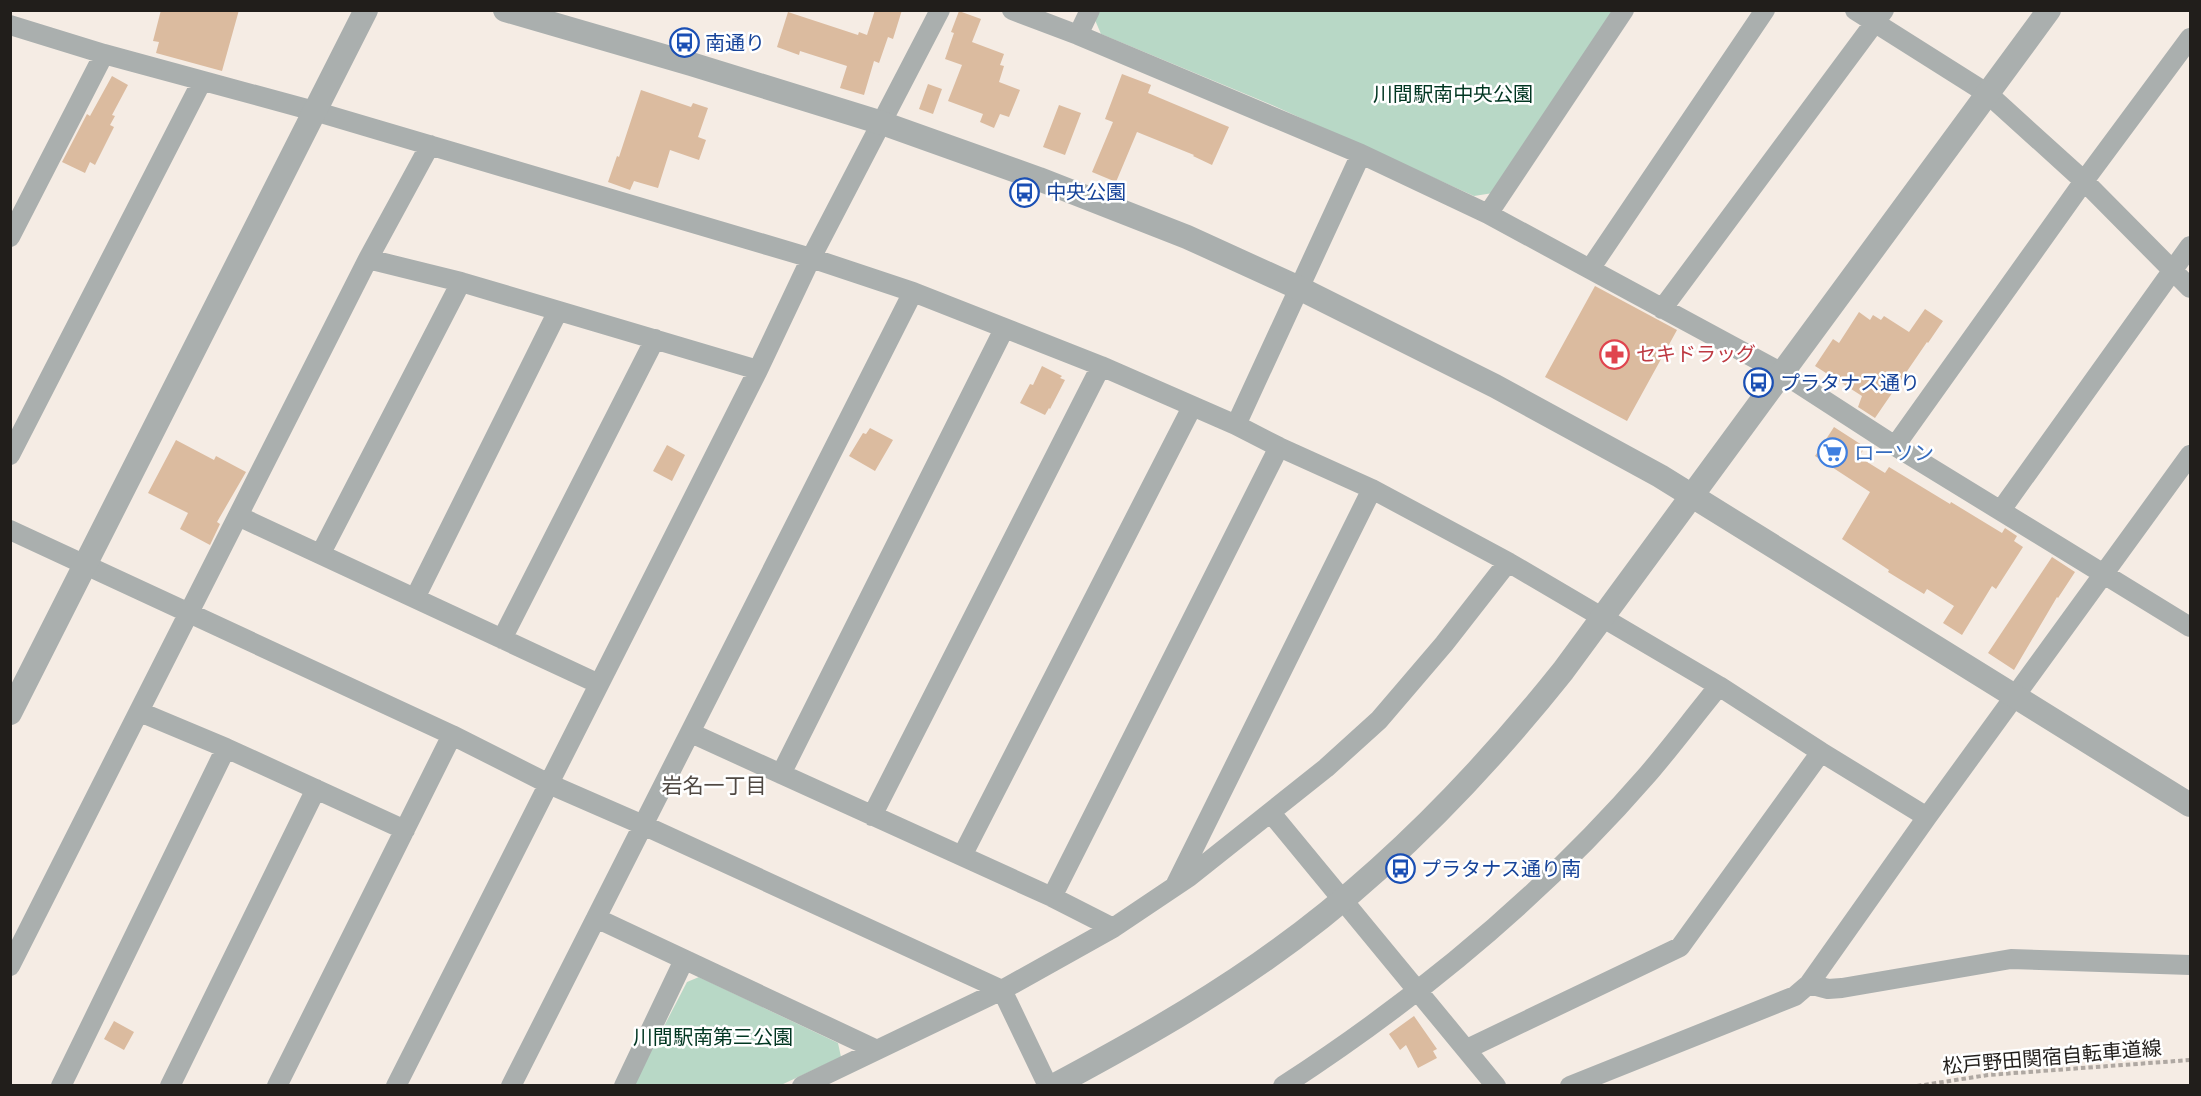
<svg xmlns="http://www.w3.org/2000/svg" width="2201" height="1096" viewBox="0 0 2201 1096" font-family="'Fira Sans Condensed','Noto Sans JP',sans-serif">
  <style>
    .green { fill: #b8d8c6 }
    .building { fill: #dbbb9f }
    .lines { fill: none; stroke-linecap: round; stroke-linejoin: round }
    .path { stroke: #afa8a2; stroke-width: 4; stroke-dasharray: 4.5 3; stroke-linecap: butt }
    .minor { stroke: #aaafae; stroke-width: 20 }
    .tertiary { stroke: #aaafae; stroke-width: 24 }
    .labels { text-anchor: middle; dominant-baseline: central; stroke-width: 5; stroke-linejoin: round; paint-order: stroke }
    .transit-label { font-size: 20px; fill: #164399; stroke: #fff; text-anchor: start }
    .park-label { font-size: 20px; fill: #003621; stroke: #fff }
    .health-label { font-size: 20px; fill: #be3a42; stroke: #fff; text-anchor: start }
    .shop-label { font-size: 20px; fill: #366cbe; stroke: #fff; text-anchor: start }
    .street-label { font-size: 20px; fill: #211e1b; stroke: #fff }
    .neighbourhood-label { font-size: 21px; fill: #504943; stroke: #fff }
  </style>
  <rect width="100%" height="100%" fill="#f5ece4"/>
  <path class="green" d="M1100,10l514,1 -121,182 -19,3 -202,-91 -171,-71 -6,-14z
    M699,977l139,66 3,14 -60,28 -148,1 54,-104z"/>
  <path class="building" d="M161,10h78l-17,61 -66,-18 3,-11 -6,-1z
    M875,10h27l-9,29 -5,-2 -9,26 -5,-2 -10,34 -24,-7 7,-22 -47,-15 -1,4 -22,-8 11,-35 70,23 1,-3 8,3z
    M959,11l22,8 -9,23 32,12 -4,11 4,1 -5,16 21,8 -11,27 -9,-3 -6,14 -14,-6 3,-8 -35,-13 14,-36 -17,-6 9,-26 -3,-1z
    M1122,74l29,11 -3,8 81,34 -17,38 -19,-9 1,-1 -57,-23 -21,50 -24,-10 21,-50 -8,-3z
    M112,76l16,9 -16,30 3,1 -5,9 4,2 -19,38 -5,-3 -5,11 -23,-11 25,-48 3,2z
    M928,84l14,5 -9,25 -14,-5z
    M641,90l50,17 2,-4 15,5 -10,29 8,3 -7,20 -29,-10 -12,38 -24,-7 -4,9 -22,-8 9,-26 2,1z
    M1059,105l22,8 -16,42 -22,-8z
    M1595,286l82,44 -50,91 -82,-44z
    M1925,309l18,12 -15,22 -1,-1 -52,76 -17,-11 4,-11 -47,-30 18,-27 6,4 20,-31 11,8 3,-5 8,5 3,-4 25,16z
    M1042,366l20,10 -2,2 5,2 -15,29 -1,-1 -4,7 -25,-12 10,-19 3,1z
    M1834,427l31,20 -6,10 26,16 4,-6 61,37 1,-2 51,31 3,-5 12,8 -3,5 9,6 -27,42 -4,-3 -30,49 -19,-12 11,-17 -27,-17 -3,5 -23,-14 -13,-8 1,-2 -47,-31 28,-47 -55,-36z
    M870,428l23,12 -18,31 -26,-15 14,-23 3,1z
    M176,440l38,20 2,-4 30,16 -29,50 3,2 -10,21 -30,-16 8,-16 -40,-20z
    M667,445l18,10 -13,26 -19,-10z
    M2052,557l23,15 -17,26 -1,-1 -43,73 -26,-17z
    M1414,1016l23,33 -4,2 4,7 -19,10 -12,-23 -6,5 -11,-16z
    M114,1021l20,11 -10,18 -20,-11z"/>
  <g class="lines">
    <path class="path" d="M1917,1086l71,-11 202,-15"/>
    <path class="minor" d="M1012,10l66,25 283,119 127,60 294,159 113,73 295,181
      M1855,10l133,84 96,87 106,107
      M10,25l94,29 210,57 497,147 102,34 188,74 135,59 43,22 93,42 136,73 211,124 102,66 106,65
      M1078,35l12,-25
      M1488,214l136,-204
      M10,237l94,-183
      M368,259l93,23 297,88
      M1590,269l175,-259
      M1662,309l222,-299
      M1236,425l125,-271
      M1895,446l189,-265 106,-143
      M10,455l192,-374
      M2001,510l189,-264
      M238,516l361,168
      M10,530l442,205 97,49 94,41 359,165 46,96
      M321,553l140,-271
      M415,598l143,-287
      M502,639l153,-300
      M140,712l86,36 179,82
      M691,733l361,164 61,31
      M781,774l223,-445
      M1271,813l225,273
      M872,816l229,-450
      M962,856l230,-449
      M1176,884l196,-395
      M1052,897l227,-450
      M596,918l279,131
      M10,966l358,-707 62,-114
      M1809,984l19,5 14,-1 169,-29 179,6
      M1467,1049l213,-102 141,-195
      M61,1086l165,-338
      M170,1086l146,-297
      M277,1086l175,-351
      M396,1086l362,-716 53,-112 129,-248
      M511,1086l402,-794
      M624,1086l60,-126
      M802,1086l200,-96 111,-62 76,-51 137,-109 53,-48 65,-76 64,-82
      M1283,1086c134,-87 260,-191 365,-312 24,-28 47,-59 71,-88
      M1570,1086l225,-90 14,-12 118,-167 263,-362"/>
    <path class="tertiary" d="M505,10l186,54 191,59 157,56 148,58 112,51 196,98 165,90 530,329
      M10,713l356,-703
      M1053,1086c71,-38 141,-77 207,-123 116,-80 216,-183 303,-292l486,-661"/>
  </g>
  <defs>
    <symbol id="bus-ring" viewBox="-11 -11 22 22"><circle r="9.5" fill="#fff" stroke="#1a4fb4" stroke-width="1.5"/><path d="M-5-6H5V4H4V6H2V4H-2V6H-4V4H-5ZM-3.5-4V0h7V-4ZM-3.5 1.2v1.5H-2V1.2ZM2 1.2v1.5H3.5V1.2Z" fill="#1a4fb4"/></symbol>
    <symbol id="pharmacy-ring" viewBox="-11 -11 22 22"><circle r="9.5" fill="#fff" stroke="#e0444e" stroke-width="1.5"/><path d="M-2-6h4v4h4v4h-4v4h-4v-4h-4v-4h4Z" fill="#e0444e"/></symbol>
    <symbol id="supermarket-ring" viewBox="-11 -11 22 22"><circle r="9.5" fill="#fff" stroke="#3f7fe0" stroke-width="1.5"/><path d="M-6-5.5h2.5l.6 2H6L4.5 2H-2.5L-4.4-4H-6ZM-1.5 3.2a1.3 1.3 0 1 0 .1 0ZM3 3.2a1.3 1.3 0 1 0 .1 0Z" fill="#3f7fe0"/></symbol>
  </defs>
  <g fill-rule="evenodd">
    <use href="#bus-ring" x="668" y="26" width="33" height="33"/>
    <use href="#bus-ring" x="1008" y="176" width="33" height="33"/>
    <use href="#pharmacy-ring" x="1598" y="338" width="33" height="33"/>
    <use href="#bus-ring" x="1742" y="366" width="33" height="33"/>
    <use href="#supermarket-ring" x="1816" y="436" width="33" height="33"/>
    <use href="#bus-ring" x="1384" y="852" width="33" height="33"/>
  </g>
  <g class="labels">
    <g class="transit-label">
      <text x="705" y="43">南通り</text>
      <text x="1046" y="192">中央公園</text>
      <text x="1780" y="383">プラタナス通り</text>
      <text x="1421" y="869">プラタナス通り南</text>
    </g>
    <g class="park-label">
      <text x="1453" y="94">川間駅南中央公園</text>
      <text x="713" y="1037">川間駅南第三公園</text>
    </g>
    <g class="health-label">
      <text x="1636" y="354">セキドラッグ</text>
    </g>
    <g class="shop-label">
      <text x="1854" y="453">ローソン</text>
    </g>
    <g class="street-label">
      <text transform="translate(2052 1057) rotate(-5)">松戸野田関宿自転車道線</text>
    </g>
    <g class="neighbourhood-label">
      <text x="714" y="786">岩名一丁目</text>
    </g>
  </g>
  <rect width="2201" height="1096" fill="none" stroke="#211e1b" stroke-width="24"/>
</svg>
